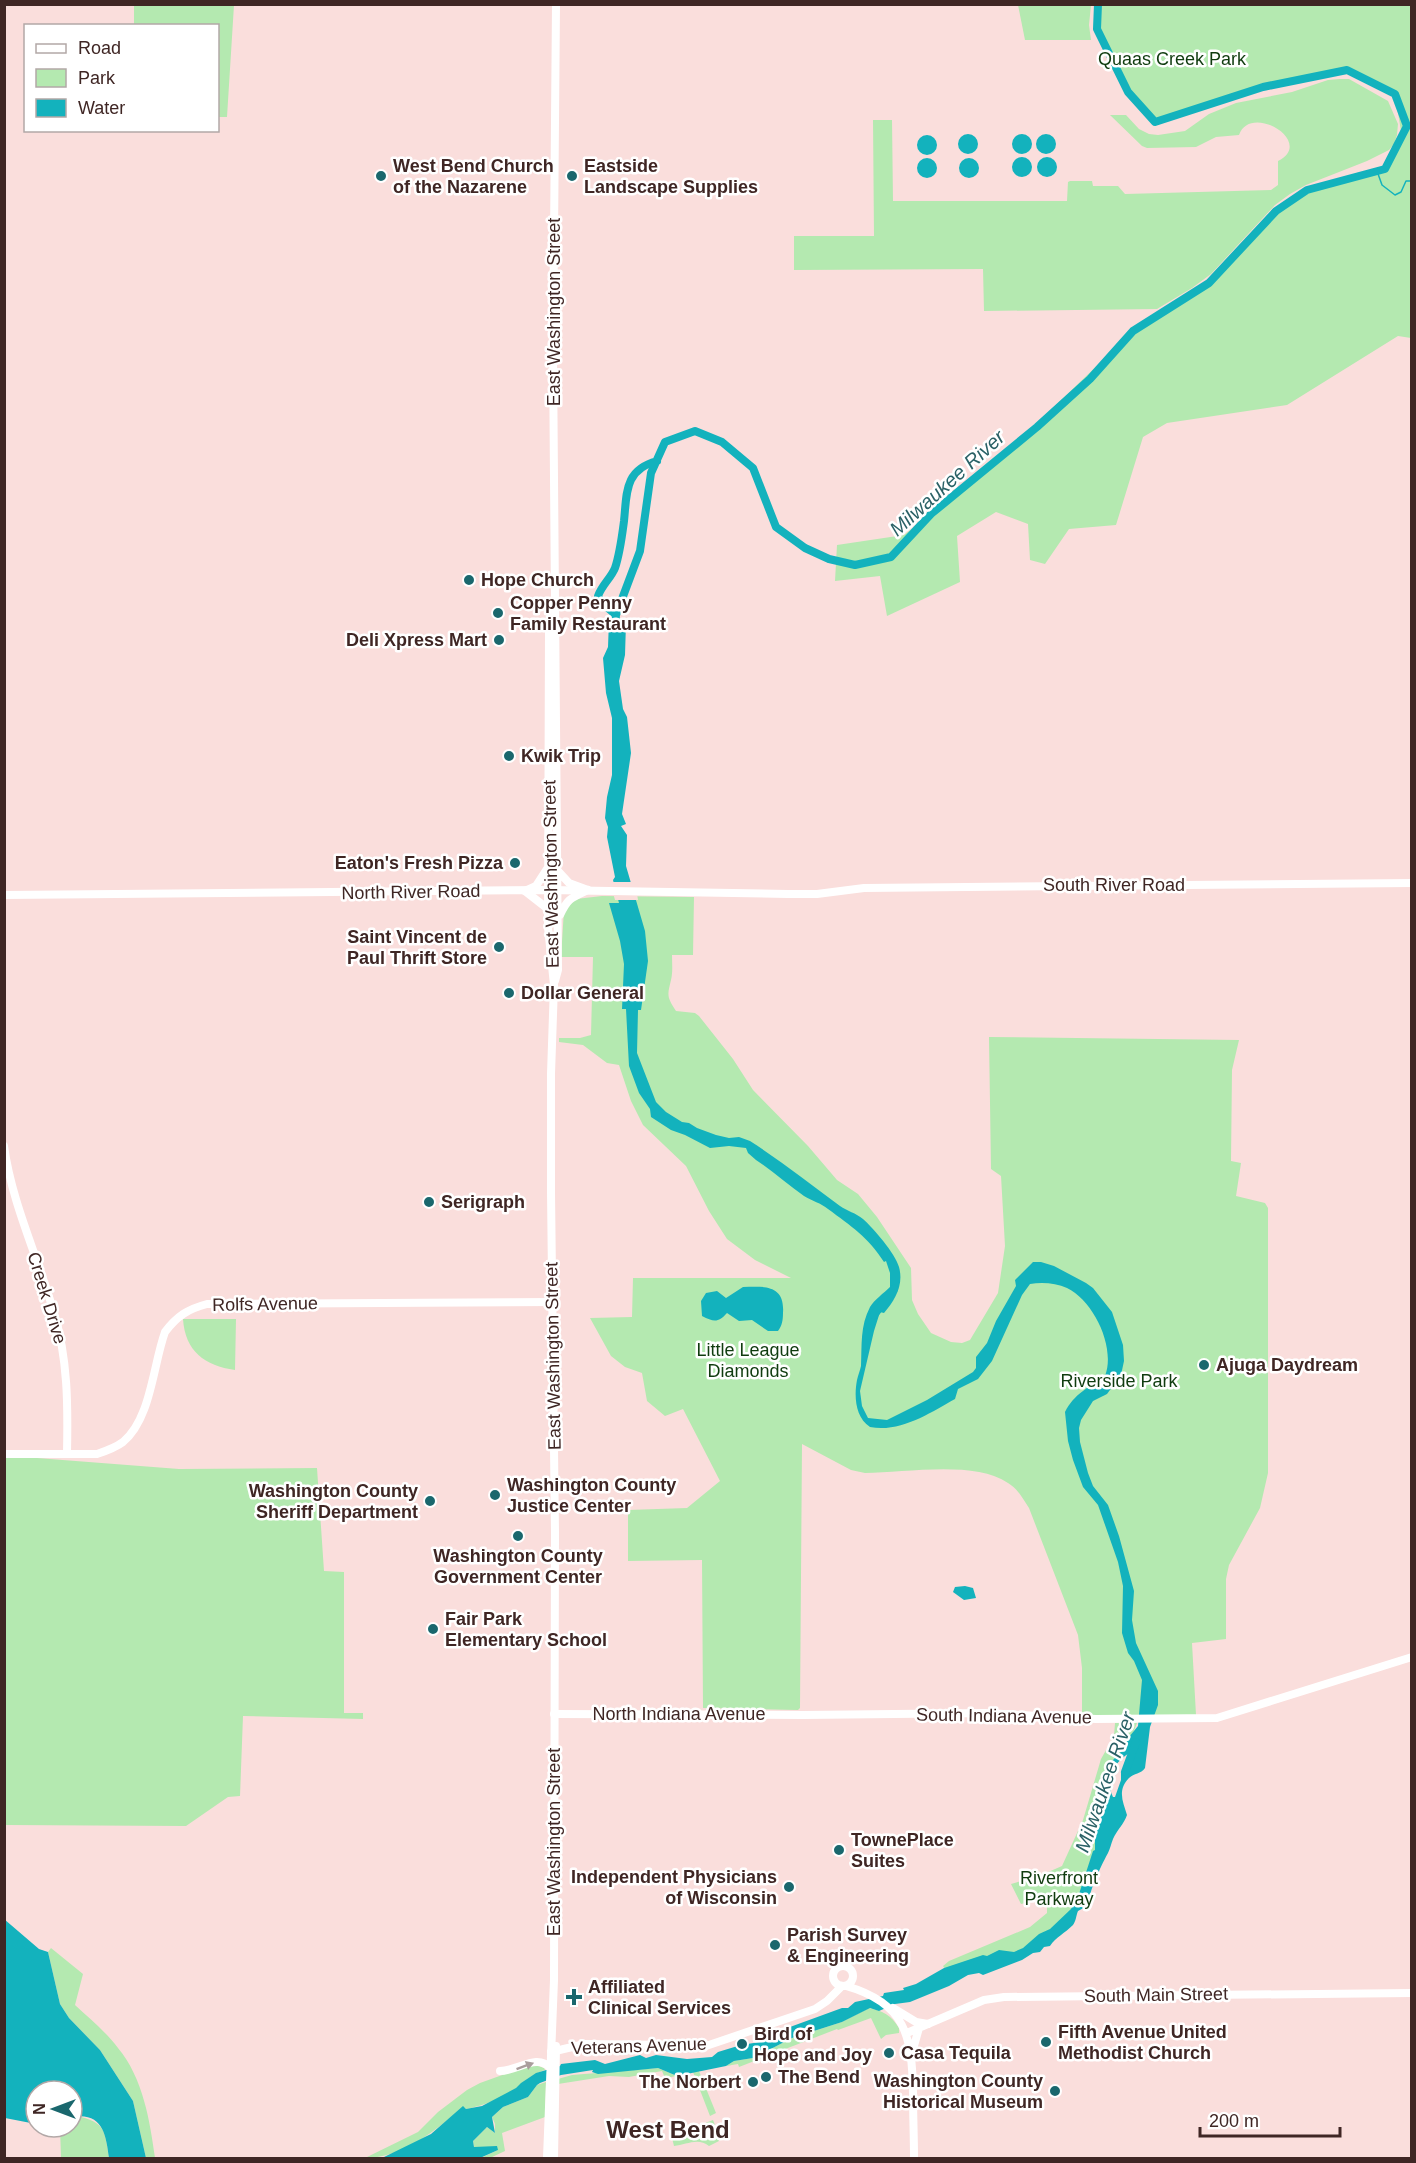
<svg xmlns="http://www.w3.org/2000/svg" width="1416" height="2163" viewBox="0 0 1416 2163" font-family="Helvetica,sans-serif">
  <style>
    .green { fill: #b4e9b0 }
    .water { fill: #13b2bd; fill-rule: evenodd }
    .pier { fill: #fadedc }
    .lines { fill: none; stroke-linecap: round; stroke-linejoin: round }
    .stream { stroke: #13b2bd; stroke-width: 1.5 }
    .river { stroke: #13b2bd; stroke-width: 8 }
    .secondary { stroke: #fff; stroke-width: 8 }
    .primary { stroke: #fff; stroke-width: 8 }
    .oneway { fill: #a99d9c }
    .poi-dot { fill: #1a676d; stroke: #fff; stroke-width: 2 }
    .labels { text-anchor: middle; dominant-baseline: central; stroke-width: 5; stroke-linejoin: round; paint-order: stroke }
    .park-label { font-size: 18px; fill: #103c0f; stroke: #fff }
    .poi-label { font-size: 18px; font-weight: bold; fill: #3f2624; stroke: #fff; text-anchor: start }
    .street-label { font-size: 18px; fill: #3f2624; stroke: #fff }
    .water-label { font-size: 20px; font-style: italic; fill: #2a6166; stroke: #fff }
    .district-label { font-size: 24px; font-weight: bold; fill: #3f2624; stroke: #fff }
  </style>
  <rect width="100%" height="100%" fill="#fadedc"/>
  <path class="green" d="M134,5h100l-7,112h-9v-91l-84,-1z
    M1018,5h73l-2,20 2,15h-66z
    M1097,5h314v333l-13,-2 -111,69 -120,18 -24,14 -27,88 -47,4 -24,35 -15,-4 -2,-36 -32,-12 -39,24 3,46 -73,34 -7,-40 -45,5 2,-36 67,-10 101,-81 128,-123 76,-48 46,-51 21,-21 15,-12 16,-9 78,-21 16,-38 -6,-36 -48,-25 -84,17 -108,35 -27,-30 -31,-63z
    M1340,79h9l39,22 10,23 -1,11 -3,9 -5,6 -22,11 -61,24 -16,9 -15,11 -64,69 -19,14 -35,21 -173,2 -1,-42 -189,1v-34h80l-1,-116h19l1,81h174l1,-19 2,-1h22l1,5h25l7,8 146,-4 7,-5v-24c38,-19 -28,-59 -39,-26l-23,2 -20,10 -49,1 -5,-2 -32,-31h16l13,14 10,5 9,1 27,-4 24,-17 27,-11 56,-11 36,-12z
    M602,896l92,1 -1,58h-21c0,8 1,17 -1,25 -4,16 -4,17 5,31l19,2 4,3 34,43 20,31 55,56 29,34 21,14 19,23 34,51 1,32 6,14 13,19 20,9 11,1 8,-3 28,-47 7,-47 -4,-70 -10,-7 -2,-132 250,3 -7,30 -1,91 10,2 -5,33 29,7 3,5v265l-8,35 -31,57 -3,14v60l-34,4 4,72h-114v-47l-4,-33 -49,-127c-6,-9 -11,-19 -21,-25 -34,-23 -103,-10 -143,-10l-14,-3 -49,-26 -2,264 -2,2 -95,-2 -1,-148 -74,1v-51l59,-2 33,-27 -37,-72 -18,7 -18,-15 -5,-28 -17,-6 -14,-11 -21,-38 42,-1 1,-39h158l-36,-18 -28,-21 -18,-28 -23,-45 -43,-41 -12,-24 -12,-36 -12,-2 -24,-18 -24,-3v-4h21l11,-3 2,-78h-32l3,-47 12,-11z
    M183,1319h53l-1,51c-30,-4 -50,-19 -52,-51z
    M24,1457l155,12 138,-1 7,103 20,1v141h19v6l-120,-3 -3,80 -12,1 -42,29 -181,-1v-367z
    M1115,1723h22l-7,18 -21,34 -12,72 -18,50 -8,14 -16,15 -39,27 -28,4 -43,12 -2,-3 6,-5 81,-34 17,-14v-7l-3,-5 -5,-1 -18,4 -10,-20 28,-8 23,-10 21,-46 18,-61 13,-23z
    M51,1948l32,26 -8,31c15,14 31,27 43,43 25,30 32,73 37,110h-9l-13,-57 -33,-51 -31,-32 -9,-14 -12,-52z
    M869,2008c14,3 22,7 30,20v5l-13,2 -5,4 -10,-21 -33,12 -1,-1 -98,38 -1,-3 -12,2 8,-5 19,-3 39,-20 50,-16z
    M533,2064l11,4 1,2c-10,3 -20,10 -27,17 -8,9 -39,20 -52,22l-3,-2c-27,23 -60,51 -98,51l53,-26 20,-20 29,-22 13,-7z
    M658,2068l19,8 -12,2 -3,-7 -33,6 -20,-1 -51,8v-5l14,-4z
    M699,2071l17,42 -6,3 -17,-44z
    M546,2082l-1,35 -43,16 3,18 -15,7h-9l17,-8 -24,-3 -1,-6 14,-14 8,6v-9l-3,-7 11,-10 25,-10 9,-12z
    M77,2116c29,6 28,16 32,42h-48l-1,-31h12v-10z
    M713,2120l2,5v11h3l1,5 -10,5c-11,-9 -23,-1 -35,0l-2,-8 3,-3 6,2 21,-9 1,-4z"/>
  <path class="water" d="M958 144a10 10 0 1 1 20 0a10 10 0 1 1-20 0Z
    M1036 144a10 10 0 1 1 20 0a10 10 0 1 1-20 0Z
    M1012 144a10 10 0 1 1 20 0a10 10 0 1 1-20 0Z
    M917 145a10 10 0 1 1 20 0a10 10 0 1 1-20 0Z
    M1012 167a10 10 0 1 1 20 0a10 10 0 1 1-20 0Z
    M1037 167a10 10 0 1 1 20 0a10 10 0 1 1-20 0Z
    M917 168a10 10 0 1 1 20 0a10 10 0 1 1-20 0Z
    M959 168a10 10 0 1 1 20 0a10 10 0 1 1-20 0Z
    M609,620l17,3 -1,32 -6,26 4,28 4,8 4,36 -9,61 4,10 -5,2 6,9 -1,31 19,65 3,30 -7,49h-3l-1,43 19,49 10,10 16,10 7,1 8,5 19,7 13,3 10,-1 11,4c31,20 60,43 90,65 7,5 16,7 23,13 11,10 32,34 36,48 5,18 -4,33 -15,46l-4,-1 -6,19 -14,60 2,15 6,12 19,2 40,-20 46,-28 3,-4v-11l11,-14 9,-22 20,-35 -1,-6 18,-18h8l13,4 32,17 7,5 19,24 11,33 1,16 -3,14 -14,19 -14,7 -12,19 -2,8 1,14 8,31 5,13 15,19 11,31 15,55 -2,29 4,23 22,48v14l-8,22 -5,41c-4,6 -11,5 -16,10 -12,12 -6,24 -2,37 -3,9 -10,15 -14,24 -2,5 -3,10 -5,14 -5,9 -21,41 -19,52l-11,6c-2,5 -2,10 -5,14 -8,8 -17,12 -23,21l-6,1 -4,5 -7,1 -11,7 -39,15 -4,-2 -11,2 -19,11 -39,16 -15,2 -16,7 -9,-3 -28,14 -50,16 -39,20 -19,3 -8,5 -49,10 -19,-8 -60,6 -6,-2 1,-2 -32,5 -21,8 -3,2 -9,12 -25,10 -11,10 3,16 -8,-6 -14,14 1,6 23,-1 1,4 -18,8h-98l49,-24 32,-28 3,3 16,-3 34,-18 5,-5 15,-10 24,-7 1,-2 34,-4 10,4 35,-9 6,3 10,-3 31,4 25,-2 6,-5 23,-7 19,-3 30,-15 52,-19h6l7,-6 28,-6 1,-3 20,-3 -1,-2 13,-4 28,-16 39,-13 4,1 12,-6 15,2 9,-4 16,-14 11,-5 21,-20 8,-15 14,-43 2,-1v-27l7,-34 10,-28 8,-8 9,-16 9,-11 4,-46 -8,-19 -6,-8 -6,-20 1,-47 -5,-24 -20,-57 -15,-18 -10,-27 -5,-19 -3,-29c9,-18 24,-25 40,-36 11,-28 -11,-75 -38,-88 -11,-5 -25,-6 -37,-4l-8,11 -30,66 -14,18 -20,10 -3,10c-25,14 -55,34 -85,28 -15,-10 -16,-31 -13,-47 1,-5 3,-9 4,-14 1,-21 -1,-40 9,-59 4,-7 14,-14 20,-20v-14l-4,-12 -2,1c-16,-25 -33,-36 -56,-53 -7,-6 -16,-8 -24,-13 -16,-11 -31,-25 -48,-36l-8,-7 -2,-5 -17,-2 -19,2 -25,-13 -14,-5 -20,-13 -1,-8 -11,-16 -10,-27 -3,-57h-4l2,-45 -4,-23 -11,-38h10l-6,-23 2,-3 -8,-40 1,-10 -3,-9 2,-21 5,-22v-57l-6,-25 -3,-35 5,-11zM1135,1750l-4,9 -10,13v8l-6,17h-2c-10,-20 4,-39 22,-47z
    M743,1287c22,-1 42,-2 40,26 0,7 -1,13 -5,18h-10l-16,-11 -13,1 -12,-8c-9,10 -13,9 -25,3l-1,-15 5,-8 11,-2 9,7z
    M965,1586l8,2 3,10 -12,2 -11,-8 2,-5z
    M4,1919l35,30 9,3 12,52 9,14 31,32 33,51 13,57h-37c-3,-23 -6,-46 -37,-41v-26h-36v33l-31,-6z"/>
  <path class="pier" d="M610,882h25l3,18h-23z"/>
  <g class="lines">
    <path class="stream" d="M1377,171l5,14 13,10 6,-3 5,-11h6"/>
    <path class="river" d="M616,615l-14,-12 -4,-7c4,-11 13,-18 17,-28 5,-15 7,-32 9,-47 3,-28 0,-51 33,-60
      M615,630l1,-15 24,-64 11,-78 14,-31 30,-11 27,11 31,26 23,59 29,21 24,11 26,6 36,-8 40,-43 106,-87 53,-48 43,-48 76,-48 67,-72 31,-21 78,-21 22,-43 -12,-32 -48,-24 -84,17 -108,35 -27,-30 -31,-63 1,-25
      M874,1315l20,-26
      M1125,1772l11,-30"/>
    <path class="secondary" d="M4,895l544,-5 240,4h29l47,-6 548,-5
      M4,1146c8,58 34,111 50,167 14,46 14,93 13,141
      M4,1454h93c9,-3 18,-6 26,-12 28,-23 30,-77 42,-110 12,-16 23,-23 42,-28l346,-2
      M554,1714l249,1 182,-2 111,6 121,-1 195,-61
      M833 1976a10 10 0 1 1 20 0a10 10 0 1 1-20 0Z
      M846,1986c60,17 66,50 67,107 0,22 1,44 1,65
      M893,2008l23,14 12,2
      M907,2033l77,-33 20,-3 408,-4
      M551,2052l34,-8 85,1 33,2 112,-38 12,-8 15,-15
      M912,2053l7,-25"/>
    <path class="primary" d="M558,871l11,12 19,7
      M525,891l11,-5 11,-17
      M525,891l23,18
      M560,915c8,-17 11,-17 28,-25
      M555,981l3,-11 -5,-615 3,-351
      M500,2071c18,0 37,-18 50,-3
      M547,2158l7,-178 1,-447 -4,-341v-118l3,-89 -6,-58 1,-295 5,-13
      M554,2158l2,-112"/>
  </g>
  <defs><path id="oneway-solid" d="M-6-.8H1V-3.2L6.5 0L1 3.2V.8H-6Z" transform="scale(1.5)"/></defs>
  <use class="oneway" href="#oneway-solid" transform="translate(525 2066) rotate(-20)"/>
  <g class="poi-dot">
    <circle cx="381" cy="176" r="6"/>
    <circle cx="572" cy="176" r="6"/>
    <circle cx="469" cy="580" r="6"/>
    <circle cx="498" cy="613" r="6"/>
    <circle cx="499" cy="640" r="6"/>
    <circle cx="509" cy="756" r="6"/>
    <circle cx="515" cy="863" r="6"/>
    <circle cx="499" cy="947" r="6"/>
    <circle cx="509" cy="993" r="6"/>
    <circle cx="429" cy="1202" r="6"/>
    <circle cx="1204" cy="1365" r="6"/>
    <circle cx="495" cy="1495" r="6"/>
    <circle cx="430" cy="1501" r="6"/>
    <circle cx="518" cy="1536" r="6"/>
    <circle cx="433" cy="1629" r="6"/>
    <circle cx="839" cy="1850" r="6"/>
    <circle cx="789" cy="1887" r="6"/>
    <circle cx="775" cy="1945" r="6"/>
    <path d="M571 1988h6v6h6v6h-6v6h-6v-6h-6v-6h6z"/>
    <circle cx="1046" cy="2042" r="6"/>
    <circle cx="742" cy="2044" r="6"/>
    <circle cx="889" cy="2053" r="6"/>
    <circle cx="766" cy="2077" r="6"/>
    <circle cx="753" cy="2082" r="6"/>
    <circle cx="1055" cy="2091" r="6"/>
  </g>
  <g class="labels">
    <g class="park-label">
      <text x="1172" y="59">Quaas Creek Park</text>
      <text x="748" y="1350">Little League<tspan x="748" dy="21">Diamonds</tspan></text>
      <text x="1119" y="1381">Riverside Park</text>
      <text x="1059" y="1878">Riverfront<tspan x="1059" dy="21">Parkway</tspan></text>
    </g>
    <g class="poi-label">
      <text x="393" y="166">West Bend Church<tspan x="393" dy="21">of the Nazarene</tspan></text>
      <text x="584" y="166">Eastside<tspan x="584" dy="21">Landscape Supplies</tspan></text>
      <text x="481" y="580">Hope Church</text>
      <text x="510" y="603">Copper Penny<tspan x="510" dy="21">Family Restaurant</tspan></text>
      <text x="487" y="640" text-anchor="end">Deli Xpress Mart</text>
      <text x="521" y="756">Kwik Trip</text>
      <text x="503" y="863" text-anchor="end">Eaton's Fresh Pizza</text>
      <text x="487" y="937" text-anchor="end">Saint Vincent de<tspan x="487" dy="21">Paul Thrift Store</tspan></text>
      <text x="521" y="993">Dollar General</text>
      <text x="441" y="1202">Serigraph</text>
      <text x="1216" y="1365">Ajuga Daydream</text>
      <text x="507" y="1485">Washington County<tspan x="507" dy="21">Justice Center</tspan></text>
      <text x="418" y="1491" text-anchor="end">Washington County<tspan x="418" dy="21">Sheriff Department</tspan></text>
      <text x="518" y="1556" text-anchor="middle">Washington County<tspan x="518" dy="21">Government Center</tspan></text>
      <text x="445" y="1619">Fair Park<tspan x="445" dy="21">Elementary School</tspan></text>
      <text x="851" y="1840">TownePlace<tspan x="851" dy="21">Suites</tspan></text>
      <text x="777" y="1877" text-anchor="end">Independent Physicians<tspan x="777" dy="21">of Wisconsin</tspan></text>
      <text x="787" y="1935">Parish Survey<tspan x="787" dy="21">&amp; Engineering</tspan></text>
      <text x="588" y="1987">Affiliated<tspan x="588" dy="21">Clinical Services</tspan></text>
      <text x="1058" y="2032">Fifth Avenue United<tspan x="1058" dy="21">Methodist Church</tspan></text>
      <text x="754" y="2034">Bird of<tspan x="754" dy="21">Hope and Joy</tspan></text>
      <text x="901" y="2053">Casa Tequila</text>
      <text x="778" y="2077">The Bend</text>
      <text x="1043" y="2081" text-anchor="end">Washington County<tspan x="1043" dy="21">Historical Museum</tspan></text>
      <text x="741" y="2082" text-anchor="end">The Norbert</text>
    </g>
    <g class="street-label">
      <text transform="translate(554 312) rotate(-90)">East Washington Street</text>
      <text transform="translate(551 874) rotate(-91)">East Washington Street</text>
      <text x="1114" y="885">South River Road</text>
      <text transform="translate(411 892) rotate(-1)">North River Road</text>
      <text transform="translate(47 1298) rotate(73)">Creek Drive</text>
      <text transform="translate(265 1304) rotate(-1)">Rolfs Avenue</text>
      <text transform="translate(553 1356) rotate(-91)">East Washington Street</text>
      <text x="679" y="1714">North Indiana Avenue</text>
      <text transform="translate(1004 1716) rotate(1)">South Indiana Avenue</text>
      <text transform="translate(554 1842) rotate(-90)">East Washington Street</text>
      <text transform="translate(1156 1995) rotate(-1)">South Main Street</text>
      <text transform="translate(639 2046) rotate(-2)">Veterans Avenue</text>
    </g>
    <g class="water-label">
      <text transform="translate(947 483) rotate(-42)">Milwaukee River</text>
      <text transform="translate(1105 1782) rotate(-71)">Milwaukee River</text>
    </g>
    <g class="district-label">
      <text x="668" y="2129">West Bend</text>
    </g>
  </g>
  <rect width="1416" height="2163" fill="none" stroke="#3f2624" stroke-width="12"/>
  <rect x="24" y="24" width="195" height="108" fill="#ffffff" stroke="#b2a8a7" stroke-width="1.5"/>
  <rect x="36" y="44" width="30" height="9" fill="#ffffff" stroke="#b2a8a7" stroke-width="1.5"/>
  <text x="78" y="54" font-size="18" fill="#3f2624">Road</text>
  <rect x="36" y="69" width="30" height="18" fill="#b4e9b0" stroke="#b2a8a7" stroke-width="1.5"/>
  <text x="78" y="84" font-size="18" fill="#3f2624">Park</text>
  <rect x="36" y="99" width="30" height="18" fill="#13b2bd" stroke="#b2a8a7" stroke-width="1.5"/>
  <text x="78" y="114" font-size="18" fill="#3f2624">Water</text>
  <g transform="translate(54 2109) rotate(270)"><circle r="28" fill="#ffffff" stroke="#b2a8a7" stroke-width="1.5"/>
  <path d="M0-4.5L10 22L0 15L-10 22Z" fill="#1a676d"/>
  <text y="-9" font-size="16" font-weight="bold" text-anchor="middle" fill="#3f2624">N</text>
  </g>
  <path d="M1200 2127v9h140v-9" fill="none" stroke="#3f2624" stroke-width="3"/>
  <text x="1209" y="2127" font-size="18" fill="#3f2624" stroke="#ffffff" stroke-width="4.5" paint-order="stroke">200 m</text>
</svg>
